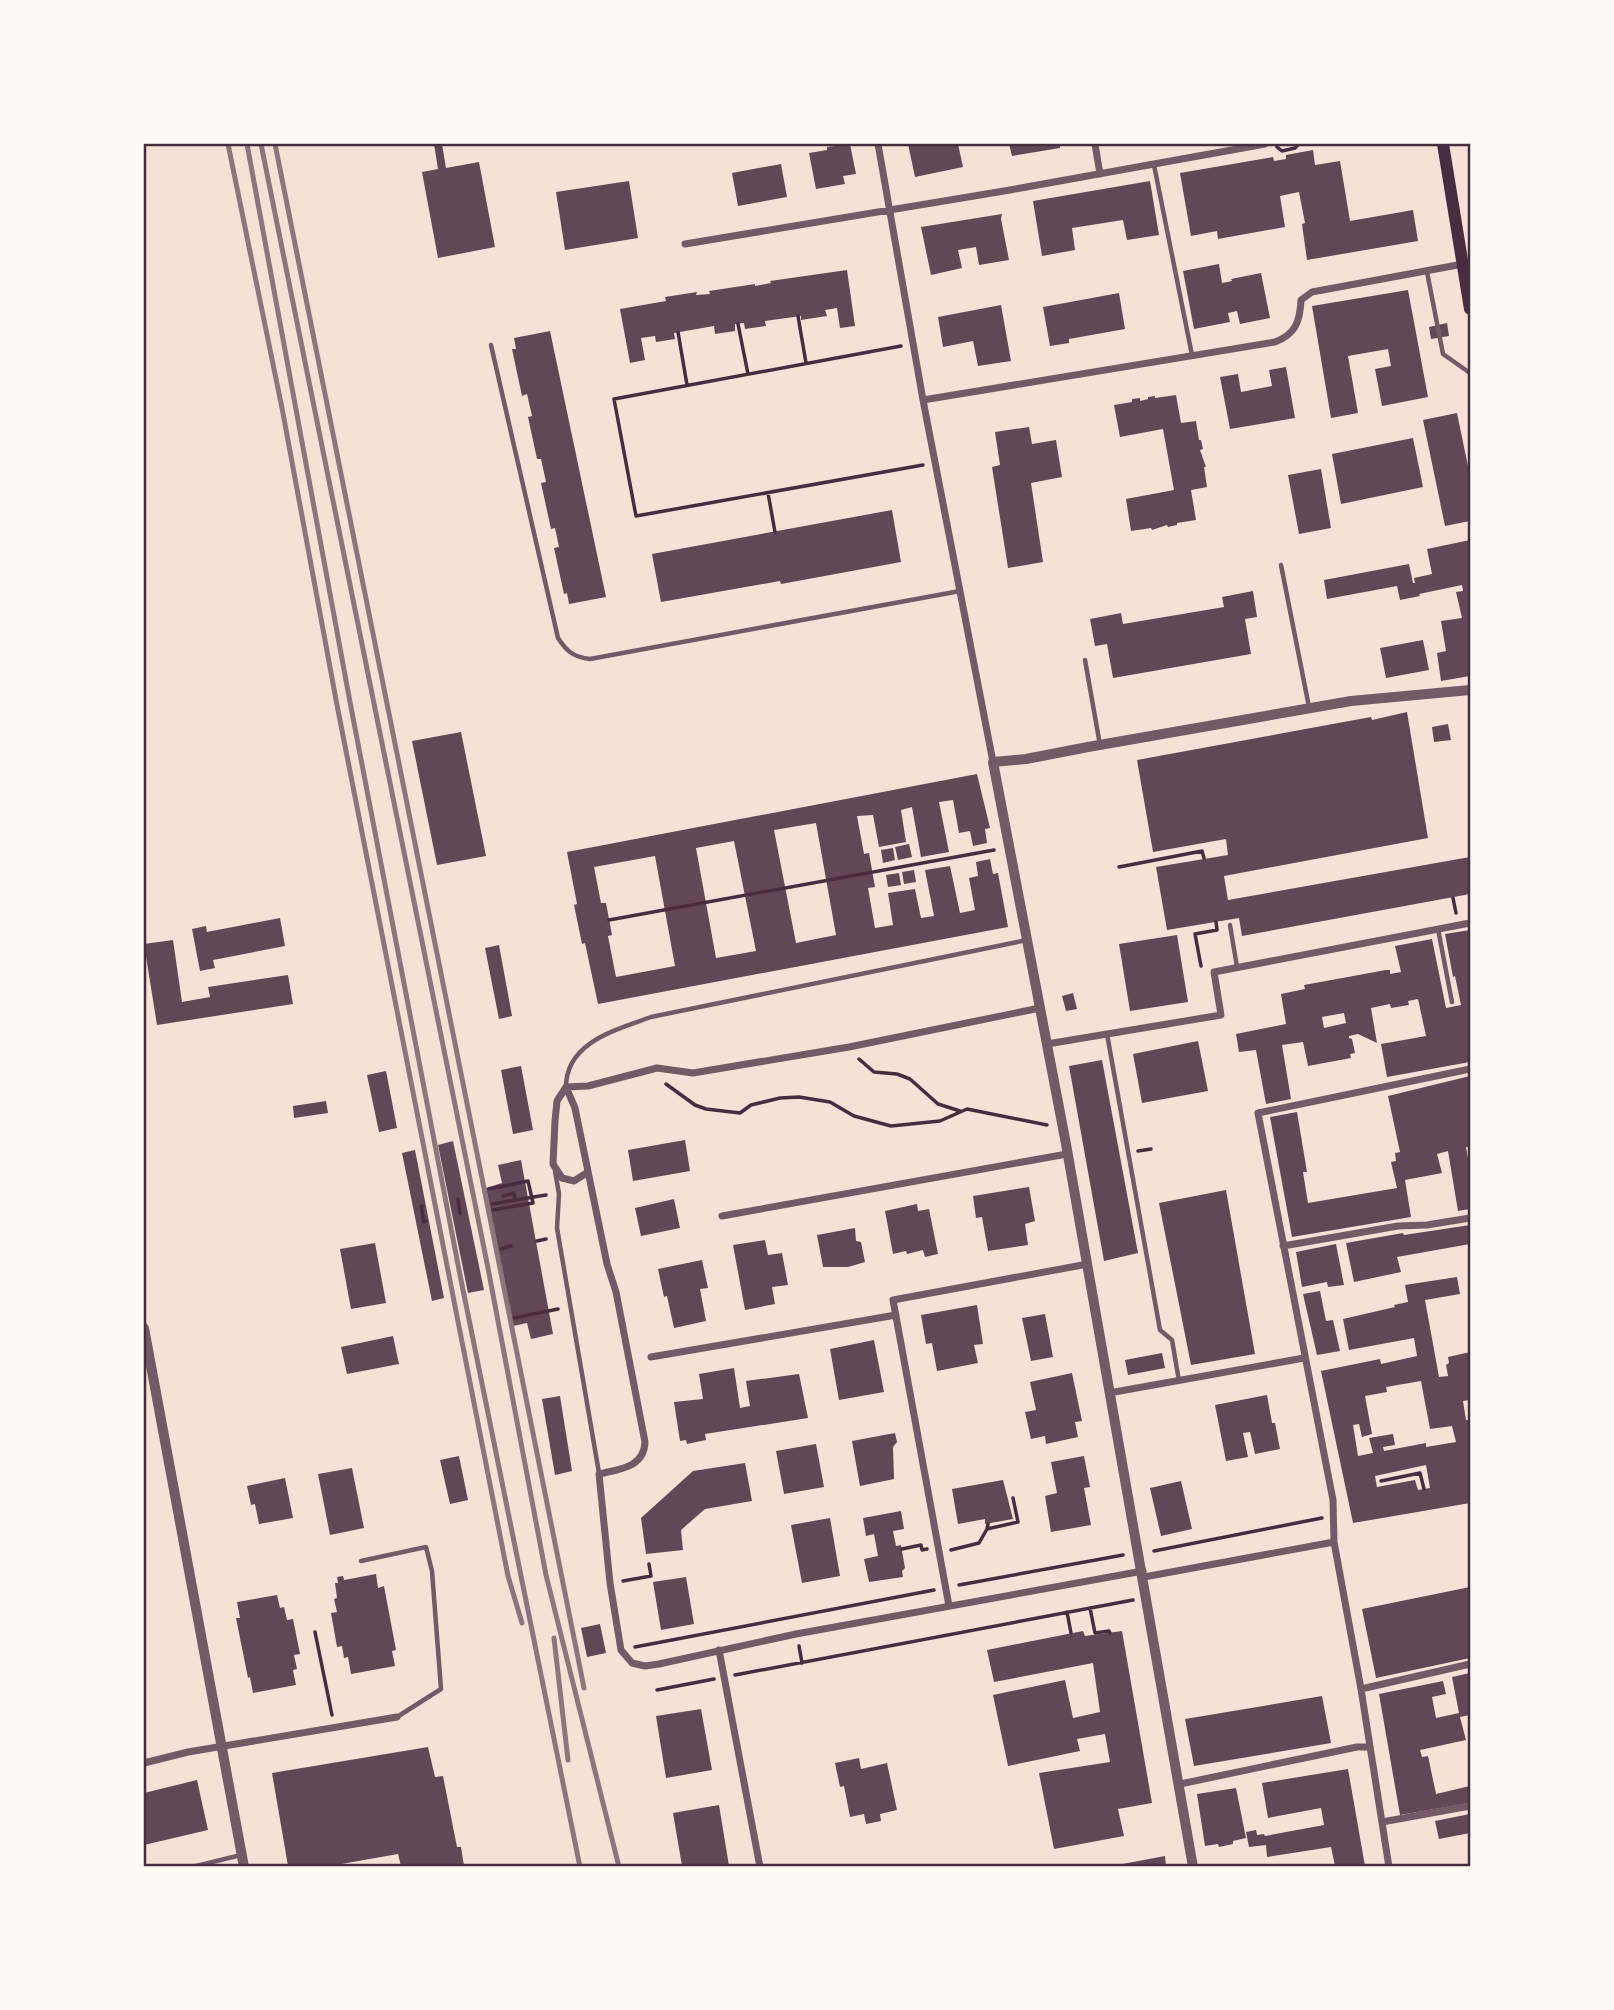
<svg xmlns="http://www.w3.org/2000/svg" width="1614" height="2010" viewBox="0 0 1614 2010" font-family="Lato,sans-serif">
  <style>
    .building { fill: #644757; fill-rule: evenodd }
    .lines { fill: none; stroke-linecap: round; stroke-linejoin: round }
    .path { stroke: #4a2c40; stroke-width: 3.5 }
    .service { stroke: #755966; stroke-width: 4.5 }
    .minor { stroke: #755966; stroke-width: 7 }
    .tertiary { stroke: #755966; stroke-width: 10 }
    .secondary { stroke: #4a2c40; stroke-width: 12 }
    .rail { stroke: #8f747c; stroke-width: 5 }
    .neatline { fill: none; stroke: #4a2c40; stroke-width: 2.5 }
  </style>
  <rect width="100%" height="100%" fill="#f7e1d7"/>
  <path class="building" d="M434,144h8l4,24 33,-6 16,85 -57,11 -16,-86 16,-3z
    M850,144l6,30 -13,2 2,8 -29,5 -7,-36 18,-3v-3z
    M908,144h50l5,23 -48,10z
    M1009,144h51v4l-48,8z
    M1313,150l2,15 25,-4 10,60 63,-11 5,31 -111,19 -5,-36 3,-1 -6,-31 -19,4 5,31 -67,12 -1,-8 -26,5 -11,-63 93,-16 1,4 12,-2v-4z
    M781,164l6,33 -49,9 -6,-33z
    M629,181l9,57 -73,12 -9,-58z
    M1150,181l9,54 -32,5 -4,-20 -51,8 3,22 -33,6 -9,-55z
    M1002,214l-1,5 8,41 -30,5 -3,-18 -18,3 4,18 -31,7 -10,-48z
    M1219,264l3,19 10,-2 -1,-2 30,-6 9,45 -30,6 -3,-13 -9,2 2,9 -36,7 -11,-58z
    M847,270l8,56 -15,2 -3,-20 -12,2 2,6 -26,4v-4l-36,5 1,5 -21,3 -1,-6 -9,1v7l-20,3 -1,-8 -40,7 1,6 -19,3 -1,-6 -14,2 4,22 -15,3 -10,-54 46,-8 -1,-4 32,-5 -1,3 14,-1 -1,-3 46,-7v2l16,-3 -1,-2z
    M1408,290l20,107 -46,9 -7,-37 16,-3 -3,-17 -40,7 10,57 -27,5 -19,-112z
    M1119,293l6,36 -56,10v4l-19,3 -7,-39z
    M1001,305l10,56 -33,5 -5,-25 -30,6 -5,-30z
    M1447,323l2,13 -18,3 -2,-12z
    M550,331l56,266 -37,7 -2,-11 -3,1 -10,-46 5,-1 -4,-19 -4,1 -10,-46 5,-1 -5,-23h-4l-9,-42 4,-1 -5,-22 -5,2 -10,-47h4l-2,-11z
    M1286,367l9,51 -65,11 -10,-52 18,-3 3,18 31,-6 -3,-16z
    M1176,395l5,28 15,-2 3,19h2l2,9 -3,1 6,17h-2l3,20 -16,3 5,30 -19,3v2l-9,2 -1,-2 -15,5 -1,-2 -20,3 -5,-32 48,-9 -11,-61 -43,8 -6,-32 18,-3v-3l8,-1v3l8,-2v-2l7,-1v2z
    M1457,413l13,63v45l-25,5 -22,-106z
    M1029,427l3,17 24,-4 6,37 -31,6 12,79 -35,6 -16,-101 8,-2 -5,-33z
    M1413,438l10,49 -82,17 -9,-50z
    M1321,469l10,59 -32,6 -11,-59z
    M892,510l9,52 -120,22 -1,-3 -119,21 -9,-48z
    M1470,540v136l-29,5 -4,-28 9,-2 -5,-30 21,-3 -6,-26 7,-1 -1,-6 -43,9 1,2 -20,4 -3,-14 -70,13 -3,-19 85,-16 4,19h2l-1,-5 18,-4 -5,-25z
    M1253,591l4,26 -12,2 6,35 -138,24 -6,-34 -12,2 -5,-27 31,-6 2,11 101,-17 -2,-10z
    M1423,640l6,30 -43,8 -6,-30z
    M1407,712l21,126 -204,38 4,24 242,-43v37l-228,42 -3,-18 -72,12 -11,-63 72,-12 -2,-16 -73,13 -16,-92 234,-43 1,3z
    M1448,724l3,16 -17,2 -2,-15z
    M461,732l25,124 -49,9 -25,-124z
    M977,774l13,54 -5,1 2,14 -14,3 -3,-15 -11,2 -6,-33 -14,2 10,50 -28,5 -9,-50 -11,3 5,32 -27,5 -6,-32 -16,1 7,38 5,-1 6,34 -7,1 7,40 18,-3 -5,-32 27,-4 6,29 13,-2 -9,-46 25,-4 10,47 15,-3 -6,-32 9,-2 -2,-14 14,-3 3,15 5,-1 10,54 -410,77 -13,-61 -3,1 -8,-39 3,-1 -10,-52zM816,823l20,112 -40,8 -22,-113zM734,841l22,110 -40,7 -20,-110zM655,856l20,110 -59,11 -8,-41 4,-1 -6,-32h-5l-7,-36z
    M909,844l3,13 -14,3 -3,-13z
    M893,848l2,12 -12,3 -2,-13z
    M914,870l2,12 -12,2 -2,-12z
    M899,873l2,12 -13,2 -2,-12z
    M280,918l5,28 -72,14 2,8 -15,3 -8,-42 14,-3 1,6z
    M1470,930v132l-83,15 -6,-33 45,-8 -8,-37 -10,2 1,4 -18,3 -1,-4 -19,4 6,35 -19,-9 -9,2v2l3,1 3,14 -5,1 1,4 -43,8 -5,-24 -21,3 9,54 -25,5 -10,-54 -17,2 -3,-18 50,-10 -5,-30 24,-5 -1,-4 82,-15h4v4l11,-2 -6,-26 37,-7 14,69 15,-3 -6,-29 -2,1 -8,-43zM1344,1013l2,10 -22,5 -2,-11z
    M1177,935l11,67 -58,9 -11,-67z
    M173,940l9,62 28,-5 -2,-10 80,-12 5,29 -136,21 -13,-81z
    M499,945l13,71 -13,3 -14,-71z
    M1073,993l4,16 -11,2 -4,-15z
    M1198,1041l10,50 -66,12 -9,-49z
    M1102,1060l36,193 -34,8 -35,-195z
    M521,1066l12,64 -20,4 -12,-64z
    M386,1071l11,57 -18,4 -12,-57z
    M1470,1076v71h-4l4,23v39l-12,2 -10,-60 -11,3 5,19 -37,7 6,37 -119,20 -22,-120 27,-5 10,60h-4l5,31 89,-15 -6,-26 5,-1 -1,-8 5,-1 -12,-56z
    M326,1101l2,12 -34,5 -1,-12z
    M685,1140l5,31 -57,10 -5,-31z
    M453,1141l31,149 -16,3 -30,-148z
    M415,1150l29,148 -12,3 -30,-148z
    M521,1160l32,174 -22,5 -4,-16 -14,3 -27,-138 16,-5 -4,-18z
    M1029,1187l6,34 -10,3 3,21 -40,6 -6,-34 -6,1 -3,-22z
    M1226,1190l29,164 -64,11 -32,-162z
    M674,1199l6,29 -39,8 -6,-28z
    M917,1204l1,7 11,-2 9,45 -13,3 -2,-7 -16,4 -1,-3 -13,3 -8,-43z
    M1470,1225v19l-73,13 4,15 -47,10 -8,-39 57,-10 1,2z
    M855,1228l1,13 5,1 4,20 -17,5h-25l-6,-32z
    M765,1240l3,15 14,-2 6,32 -16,2 3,17 -30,6 -12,-65z
    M375,1243l11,60 -35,6 -11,-60z
    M1336,1244l8,41 -16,2 -1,-5 -25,5 -6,-35z
    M702,1260l6,28 -8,1 6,32 -32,7 -7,-32 -3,1 -6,-28z
    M1457,1277l3,17 -35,6 14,77 9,-1 -2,-11 3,-2 -1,-6 22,-5v48l-7,1 3,19h4v83l-117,20 -32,-152 59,-12 1,5 36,-8 -3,-18 -65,12 -6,-31 52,-12 -1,-2 14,-3 -3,-17zM1421,1381l9,48 22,-3 4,16 -30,5v-4l-42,8 -1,-4 12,-2 -2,-11 -24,4 4,15 -15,3 -5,-31 6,-1 3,13 10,-3 -7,-38 22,-4 -1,-5zM1426,1465l4,23 -12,2 -3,-10 -38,7 -2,-11z
    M1320,1291l6,30 7,-1 7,31 -23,4 -14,-61z
    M977,1305l6,39 -9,1 4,18 -41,8 -5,-28 -6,1 -5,-29z
    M1045,1314l8,43 -22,4 -9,-43z
    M393,1336l6,28 -52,10 -6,-27z
    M874,1340l10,52 -45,8 -9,-51z
    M1162,1353l3,15 -37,7 -3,-15z
    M734,1368l6,40 10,-2 -4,-25 53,-7 9,44 -103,16 1,6 -19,4 -1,-4 -6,1 -6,-39 29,-3 -4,-25z
    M1072,1373l10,48 -7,1 3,15 -32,7 -1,-8 -14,3 -6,-27 11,-2 -6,-28z
    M1267,1395l5,28h3l5,26 -25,5 -5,-22 -7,1 5,24 -22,4 -11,-56z
    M560,1396l12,75 -17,4 -13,-76z
    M895,1433l2,9 -4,5 1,32 -34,7 -8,-45z
    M816,1444l8,43 -40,7 -8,-43z
    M459,1456l9,44 -18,4 -10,-44z
    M1084,1456l6,31 -6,1 7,37 -40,7 -6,-36 12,-3 -6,-31z
    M745,1463l7,38 -47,8 -24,21 2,20 -37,4 -5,-36 52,-47z
    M352,1468l12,60 -34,7 -12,-61z
    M285,1478l8,40 -34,6 -4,-20 -4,1 -4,-19z
    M1003,1480l10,39 -28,5v-5l-27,5 -6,-35z
    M1181,1481l11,48 -31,7 -11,-48z
    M901,1511l3,18 -11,2 3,15 5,-1 4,23 -3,3 1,6 -34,5 -5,-23 14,-3 -4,-22 -8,2 -3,-18z
    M830,1518l10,58 -38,7 -11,-58z
    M376,1574l2,14 6,-2 12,64 -4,1 3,15 -44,8 -3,-17 -4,1 -2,-12 -5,1 -6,-34 6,-1 -3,-13 3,-1 -2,-15h3l-1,-6 6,-1 1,4z
    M686,1577l8,47 -33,6 -8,-48z
    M1470,1587v71l-94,20 -14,-69z
    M277,1595l3,13 4,-1 3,13 6,-1 7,35 -6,1 3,14 -4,1 3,15 -43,8 -3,-16 -2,1 -12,-60h4l-3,-16z
    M600,1624l6,29 -19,4 -6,-29z
    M1083,1631l2,5 37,-5 30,172 -34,6 6,27 -70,13 -15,-76 71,-11 -5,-28 -28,5 3,12 -72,15 -15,-71 72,-15 8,38 27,-6 -7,-49 -99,19 -7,-32z
    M1470,1673v42l-10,2 6,23 -46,10 2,7 6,-1 8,38 34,-8v17l-70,12 -21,-121 64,-13 3,13 -14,3 4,21 23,-5 -7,-36z
    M1322,1696l9,47 -137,23 -9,-47z
    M701,1709l11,61 -46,8 -10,-62z
    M428,1747l7,30 8,-1 14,71h4l3,19h-63l-3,-12 -68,12h-42l-16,-93z
    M859,1758l2,11 26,-6 10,47 -17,4 1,7 -15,3 -2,-10 -14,3 -6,-31 -4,1 -5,-24z
    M1348,1769l17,97h-30l-4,-19 -64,10 -1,-12 -17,2 -3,-15 10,-2 1,5 7,-1 1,2 59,-11 -3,-17 -53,10 -6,-35z
    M197,1780l11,50 -64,15v-52z
    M1236,1788l10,50 -13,3v3l-14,3 -1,-3 -13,2 -8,-52z
    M719,1805l10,61h-47l-9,-53z
    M1470,1814v19l-31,6 -4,-18z
    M1165,1856l1,10h-49v-1z"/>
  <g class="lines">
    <path class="path" d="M1277,147l5,4 13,-3 4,-4
      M798,316l8,47
      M738,324l10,50
      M678,332l9,53
      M901,346l-287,53 22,117 287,-51
      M768,493l7,39
      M1119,867l83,-16 2,7
      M1453,898l3,15
      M609,920l385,-70
      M1201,966l-6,-32 22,-4 -1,-8
      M859,1059l15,13 23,2 13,5 28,25 22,7
      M666,1084l29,21 11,4 34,4 11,-8 29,-7 19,-1 31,5 24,14 37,10 49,-5 27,-12 80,16
      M1138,1151l13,-2
      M489,1189l39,-8 5,22 -40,7
      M503,1196l11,-3 1,7
      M458,1199l2,14
      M492,1204l54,-9
      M423,1206h-2l3,16 2,-1
      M537,1241l9,-2
      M501,1249l10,-3
      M514,1318l44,-9
      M1381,1481l39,-8 4,16
      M987,1529l31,-7 -5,-24
      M902,1549l19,-4 1,5 5,-1
      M951,1550l28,-7 8,-14 1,-5
      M1154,1551l168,-33
      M623,1581l28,-5 -2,-12
      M959,1585l164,-30
      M1090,1608l5,25 14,-2 1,2
      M1067,1612l4,21
      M315,1632l17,83
      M799,1646l3,17
      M635,1647l299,-57
      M735,1675l398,-75
      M657,1690l57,-11"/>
    <path class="service" d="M1154,165l38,190
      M1427,272l16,82 27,19
      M491,345l67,293c9,14 16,19 32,21l370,-68
      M1281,565l28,142
      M1085,660l15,85
      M1230,925l7,42
      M1438,929l14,73
      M1107,1034l53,296 12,10 7,41
      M566,1087c0,-45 50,-57 85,-70l376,-77
      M555,1171l4,23 -2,34 42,245
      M361,1561l65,-14 6,24 9,118 -44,28
      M192,1867l49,-12"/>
    <path class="minor" d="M878,144l45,256 70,362
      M1095,144l5,30
      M685,244l325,-54 255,-46
      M923,400l352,-58c21,-8 25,-21 26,-42l11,-8 151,-28
      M1047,1044l174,-29 -7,-43 256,-49
      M566,1087l9,21 32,156 9,28 29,150c-1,26 -26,27 -46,32l11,109 11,67 11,13 13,3 14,-2 137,-30 347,-63
      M566,1087l22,-1 69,-18 36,5 156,-26 191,-39
      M566,1087l-9,14 -2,20 -2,43 9,14 12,3 14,-9
      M722,1216l345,-62
      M1283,1246l115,-20 29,-1 43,-7
      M651,1357l245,-42
      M1109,1393l195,-35
      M1144,1577l190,-35
      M949,1606l-56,-306 195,-36
      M719,1650l41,217
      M1361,1689l109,-25
      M144,1763l44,-11 209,-35
      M1180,1784l177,-37h13
      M1382,1822l88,-16
      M1389,1867l-28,-178 -27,-147 -1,-42 -75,-387 212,-44"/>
    <path class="tertiary" d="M144,1328l100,539
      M1193,1867l-127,-723 -73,-382 33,-3 62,-12 263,-46 119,-11"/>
    <path class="secondary" d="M1443,144l27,165"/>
    <path class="rail" d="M228,144l54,264 55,297 171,871 14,47
      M247,144l103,558 110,573 120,592
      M261,144l227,1124 58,307 73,292
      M275,144l309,1544
      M554,1638l14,122"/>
  </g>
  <rect width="1614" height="2010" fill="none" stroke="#fffaf5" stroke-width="290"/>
  <rect x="145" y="145" width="1324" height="1720" class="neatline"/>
</svg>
